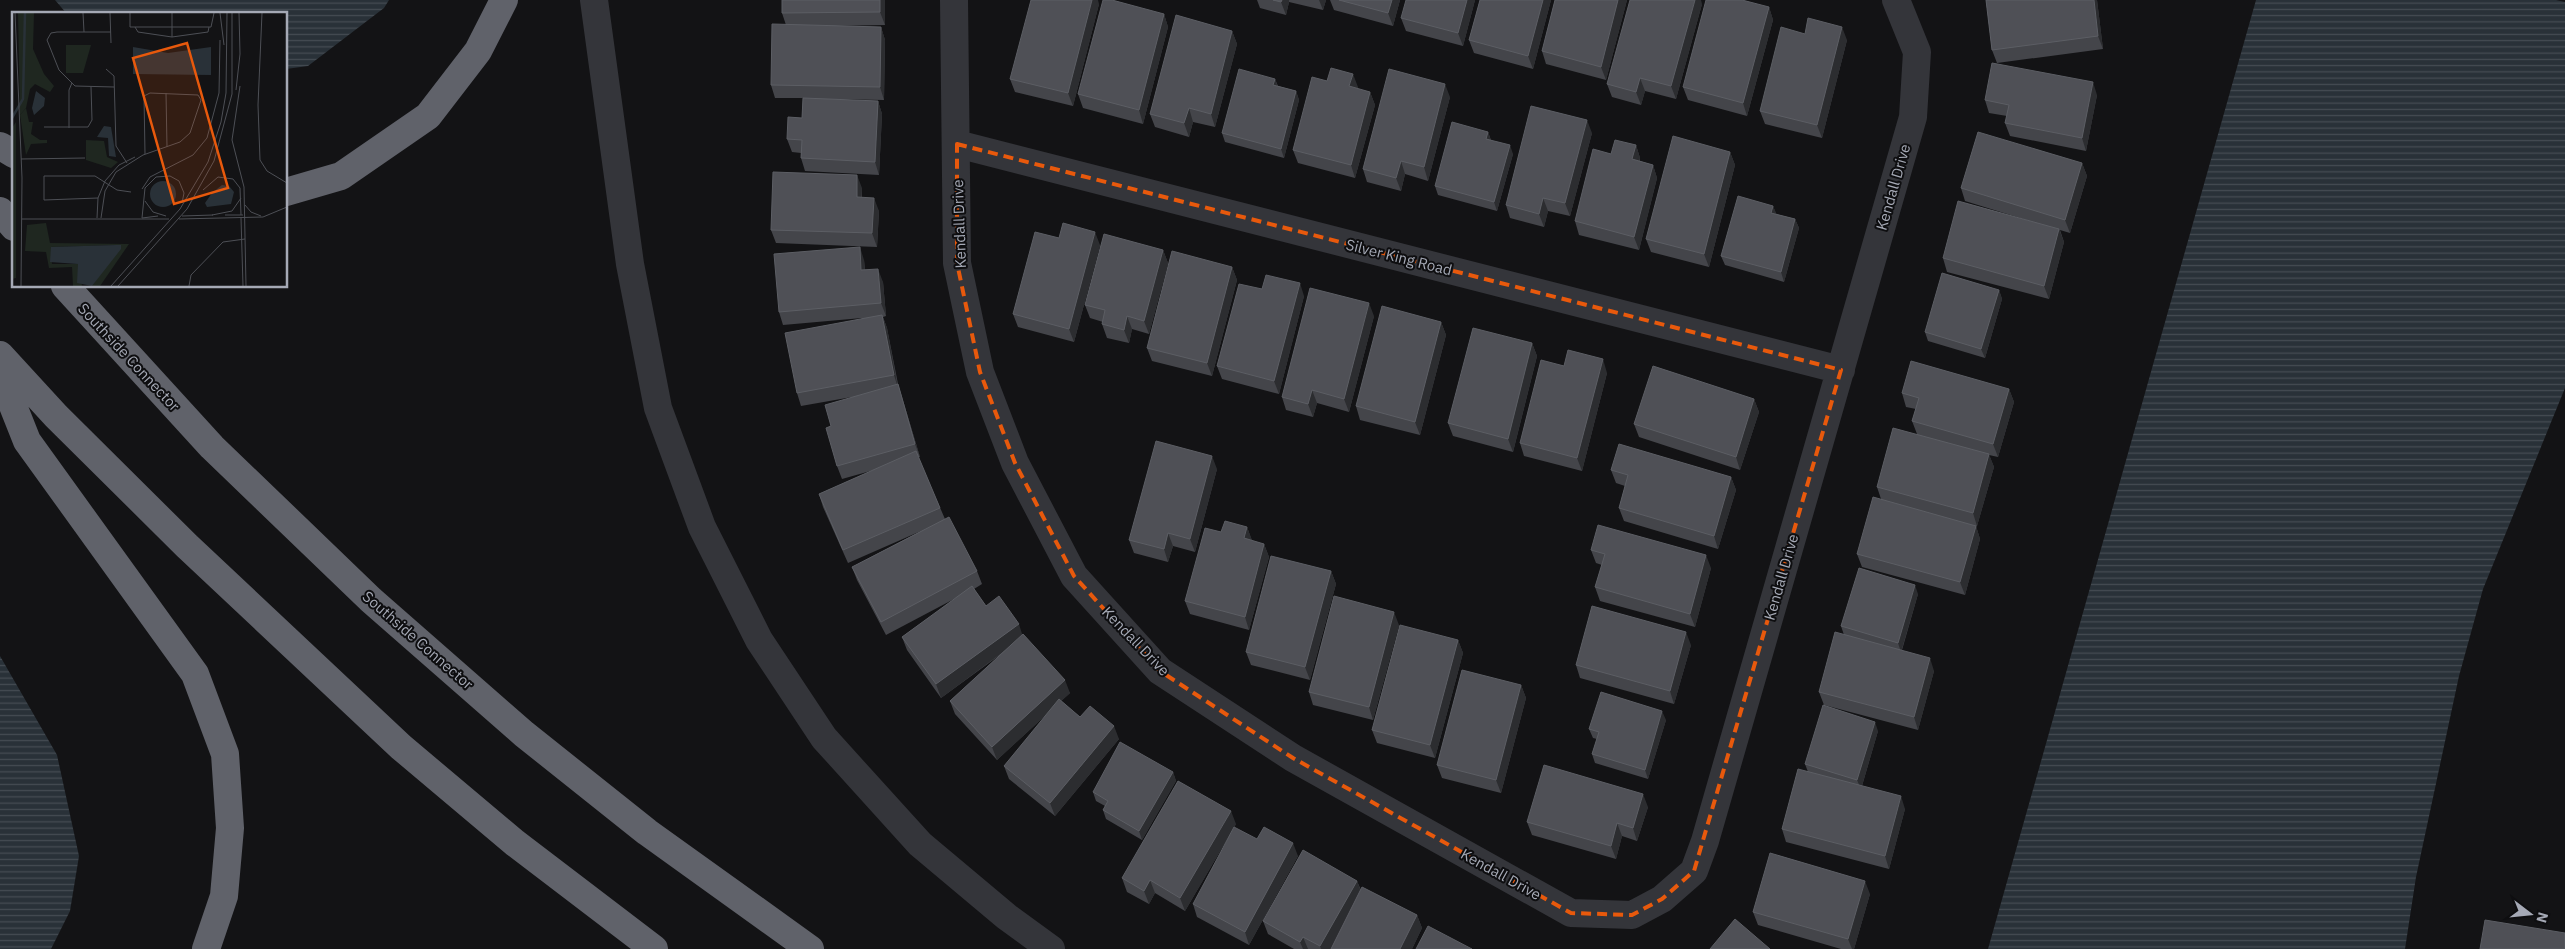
<svg xmlns="http://www.w3.org/2000/svg" width="2565" height="949" viewBox="0 0 2565 949" font-family="'IBM Plex Sans',sans-serif">
  <style>
    .water { fill: url(#water-rules) }
    .lines { fill: none; stroke-linecap: round; stroke-linejoin: round }
    .minor { stroke: #34353a; stroke-width: 28 }
    .highway { stroke: #60626a; stroke-width: 28 }
    .wall { fill: #44454a }
    .shaded-wall { fill: #2c2d30 }
    .building { fill: #4f5056; stroke: #5c5e64 }
    .marked { fill: none; stroke: #e8590c; stroke-width: 4; stroke-dasharray: 10 6; stroke-linejoin: round }
    .labels { text-anchor: middle; dominant-baseline: central; stroke-width: 4; stroke-linejoin: round; paint-order: stroke }
    .street-label { font-size: 15px; fill: #a5a9b5; stroke: #0e0e10 }
    .inset-river { fill: none; stroke: #293138; stroke-width: 2.5 }
    .inset-road { fill: none; stroke: #4d4f55; stroke-width: 1 }
    .view { fill: #e8590c; fill-opacity: 0.15; stroke: #e8590c; stroke-width: 2.5 }
    .inset-edge { fill: none; stroke: #a5a9b5; stroke-width: 2.5 }
  </style>
  <defs>
    <pattern id="water-rules" width="6" height="5" patternUnits="userSpaceOnUse" patternTransform="scale(1.25)"><rect width="6" height="5" fill="#293138"/><path d="M0 2.5h6" fill="none" stroke="#454c53"/></pattern>
  </defs>
  <rect width="100%" height="100%" fill="#131315"/>
  <path class="water" d="M55,0h334l-5,8 -76,58 -22,3v-55h-219z
    M2256,0h300l9,2v386l-82,201 -24,87 -43,201 -11,72h-417z
    M0,656l57,99 22,101 -9,55 -19,38h-51z"/>
  <g class="lines">
    <path class="minor" d="M594,0l36,264 28,144 44,119 57,113 65,98 96,106 87,73 44,32
      M954,0l3,263 23,109 35,91 59,113 86,95 133,87 278,155 61,2 30,-16 32,-28 11,-30 208,-724 4,-65 -21,-52
      M957,144l884,226"/>
    <path class="highway" d="M0,146l14,8
      M286,192l55,-16 87,-60 50,-65 26,-51
      M0,211l14,16
      M65,286l147,161 159,153 153,134 123,98 163,117
      M0,355l56,61 131,130 214,201 114,96 139,106
      M0,373l27,68 168,233 30,80 5,74 -6,68 -18,53"/>
  </g>
  <path class="wall" d="M782,0h103v25l-55,1 51,1 4,13 -1,60 -59,-1 53,2 4,13 -3,61 -74,-4 -4,-13v-5l-9,-1 -5,-13 15,-21 1,-20h-28l-4,-13 15,-60 -4,-12z
    M1257,0h69l-3,10 -34,-8 -3,13 -26,-7z
    M1330,0h70l-7,26 -59,-16z
    M1475,0l-12,46 -57,-15 -5,-13z
    M1480,0h71l-18,69 -59,-16 -5,-13z
    M1555,0h72l-21,80 -60,-16 -4,-13z
    M1986,0h111l6,49 -106,14 -5,-13z
    M1099,4l-26,102 -58,-14 -5,-13z
    M1702,4l-26,95 -31,-8 -4,14 -29,-8 -5,-13z
    M1769,7l4,13 -26,96 -59,-16 -5,-13z
    M1164,14l4,13 -25,97 -60,-16 -5,-14z
    M1232,31l5,13 -22,83 -22,-5 -4,15 -34,-10 -5,-13z
    M1805,34l42,6 -25,98 -57,-14 -5,-13z
    M1275,79l3,7 18,5 3,9 -15,58 -59,-16 -3,-9z
    M1327,81l31,6 -1,2 13,3 5,13 -20,73 -57,-15 -5,-13z
    M2097,95l-11,56 -76,-15 -5,-13 2,-7 -18,-3 -4,-13z
    M1450,97l-22,84 -23,-7 -4,17 -34,-9 -4,-13z
    M1488,132l3,8 22,14 -16,57 -59,-16 -3,-9z
    M1592,133l-22,83 -22,-5 -4,16 -34,-9 -4,-13z
    M1636,145l4,13v3l13,4 4,13 -18,72 -60,-15 -4,-14 36,-67z
    M1730,152l5,13 -26,102 -58,-15 -5,-13z
    M2082,163l5,13 -17,57 -10,-3 4,12 -15,57 -102,-27 -4,-14 90,-36 -68,-21 -4,-13z
    M862,188v9l17,14 -2,36 -101,-4 -5,-13z
    M1773,206l3,8 19,5 4,9 -15,54 -59,-17 -4,-9z
    M1059,238l41,7 -26,97 -56,-15 -5,-13z
    M1163,250l5,13 -19,71 -17,-5 -3,14 -22,-5 -5,-14 1,-2 -13,-4 -5,-13z
    M864,260l1,10 18,12 3,34 -3,1 4,11 11,56 4,13 18,60h-2l27,62 32,52 5,13 -8,5 12,17 36,28 48,59 -9,8 19,16 39,22 -64,77 -46,-37 -5,-13 45,-54 -52,48 -42,-46 -5,-13 54,-49 -63,46 -34,-48 -5,-13 54,-39 -70,37 -29,-55 -5,-13 69,-36 -73,32 -25,-56 -4,-13 55,-24 -32,9 -5,-13 -6,-40 21,-29 -51,9 -4,-13 65,-75 -79,7 -4,-13z
    M1232,267l5,13 -25,96 -60,-15 -5,-13z
    M1262,289l42,7 -25,98 -57,-15 -5,-13z
    M1999,290l3,9 -17,59 -57,-17 -3,-9z
    M1374,316l-25,96 -32,-9 -4,14 -27,-7 -4,-13z
    M1441,322l5,13 -26,100 -60,-15 -4,-14z
    M1532,343l5,13 -24,96 -60,-16 -5,-13z
    M1564,366l43,7 -25,98 -58,-15 -4,-13z
    M2009,389l5,13 -16,55 -9,-2 5,12 -17,59h-1l4,13 -15,56 -103,-28 -5,-13 24,-55 -4,-12 40,-53 -5,-13 4,-12 -10,-2 -4,-14z
    M1754,399l5,13 -19,58 -101,-33 -5,-13z
    M1217,469l-22,83 -22,-6 -5,16 -34,-9 -5,-13z
    M1611,470l120,7 5,13 -18,59 -94,-28 -5,-13 6,-22 -9,-3z
    M1247,527l5,14 12,3 5,13 -20,73 -59,-16 -5,-13 36,-69z
    M1591,550l120,18 -16,59 -95,-26 -5,-14 7,-22 -6,-2z
    M1331,571l5,13 -26,96 -59,-15 -5,-13z
    M1918,594l-16,56 32,21 -16,59 -94,-25 -5,-13 25,-57 -3,-9z
    M1399,625l-26,95 -60,-15 -4,-13z
    M1458,640l5,13 -28,105 -58,-15 -5,-13z
    M1691,645l-17,59 -94,-26 -4,-13z
    M1521,685l5,13 -25,95 -59,-15 -5,-13z
    M1666,720l-18,59 -53,-16 -3,-9 5,-15 -4,-1 -4,-9z
    M1878,731l-16,55 43,23 -16,60 -103,-27 -4,-13 26,-57 -3,-8z
    M1173,772l3,9 -34,59 -36,-21 -3,-9 2,-4 -9,-5 -3,-9z
    M1648,807l-11,34 -15,-5 -6,23 -84,-24 -5,-13z
    M1236,824l-51,87 -30,-18 -6,11 -22,-12 -5,-14z
    M1257,839l41,17 -49,89 -52,-28 -4,-13z
    M1357,881l4,9 56,25 5,13 -10,21h-118l-26,-15 -5,-13z
    M1870,894l-16,55h-13l-83,-24 -5,-13z"/>
  <path class="shaded-wall" d="M880,0h5v25l-5,-13z
    M1092,0h6l1,4 -26,102 -5,-13z
    M1282,0h7v2l-3,13 -5,-13z
    M1319,0h7l-3,10z
    M1392,0h8l-7,26 -5,-13z
    M1467,0h8l-12,46 -5,-13z
    M1543,0h8l-18,69 -5,-13z
    M1618,0h9l-21,80 -5,-13z
    M1695,0h6l1,4 -26,95 -5,-13z
    M2094,0h3l6,49 -5,-13z
    M1769,7l4,13 -26,96 -4,-13z
    M1164,14l4,13 -25,97 -4,-14z
    M881,27l4,13 -1,60 -4,-13z
    M1842,27l5,13 -25,98 -5,-13z
    M1232,31l5,13 -22,83 -4,-13z
    M1353,74l5,13 -4,13 -5,-14z
    M1640,78l5,13 -4,14 -5,-13z
    M1275,79l3,9 -5,-3z
    M2093,82l4,13 -11,56 -4,-13z
    M1445,84l5,13 -22,84 -4,-14z
    M1296,91l3,9 -15,58 -3,-9z
    M1370,92l5,13 -20,73 -4,-13z
    M878,101l4,13 -3,61 -4,-13z
    M1189,108l4,14 -4,15 -5,-14z
    M1587,120l5,13 -22,83 -5,-13z
    M1488,132l3,9 -5,-2z
    M1510,145l3,9 -16,57 -3,-9z
    M1636,145l4,13 -3,14 -5,-13z
    M1730,152l5,13 -26,102 -5,-13z
    M1401,161l4,13 -4,17 -5,-13z
    M2082,163l5,13 -17,57 -5,-13z
    M1653,165l4,13 -18,72 -5,-13z
    M857,175l5,13 -1,22 -4,-13z
    M874,198l5,13 -2,36 -5,-14z
    M1543,198l5,13 -4,16 -5,-13z
    M1773,206l4,9 -6,-2z
    M1795,219l4,9 -15,54 -3,-10z
    M2059,229l5,13 -15,57 -5,-13z
    M1095,232l5,13 -26,97 -5,-13z
    M860,247l4,13 2,23 -5,-13z
    M1163,250l5,13 -19,71 -5,-13z
    M1232,267l5,13 -25,96 -5,-13z
    M878,269l5,13 3,34 -5,-13z
    M1300,283l4,13 -25,98 -5,-13z
    M1999,290l3,9 -17,59 -4,-9z
    M1369,303l5,13 -25,96 -5,-13z
    M882,315l5,13 11,60 -4,-13z
    M1127,316l5,13 -3,14 -5,-13z
    M1441,322l5,13 -26,100 -5,-13z
    M1532,343l5,13 -24,96 -5,-13z
    M1603,359l4,14 -25,98 -5,-13z
    M898,384l4,13 18,60 -5,-13z
    M2009,389l5,13 -16,55 -5,-13z
    M1312,390l5,13 -4,14 -5,-13z
    M1754,399l5,13 -19,58 -4,-13z
    M1989,454l5,13 -17,59 -4,-13z
    M1212,456l5,13 -22,83 -5,-13z
    M1731,477l5,13 -18,59 -4,-13z
    M1976,526l4,13 -15,56 -5,-13z
    M1247,527l5,13 -3,12 -5,-14z
    M1168,533l5,13 -5,16 -4,-13z
    M1264,544l5,13 -20,73 -4,-13z
    M1706,555l5,13 -16,59 -5,-13z
    M1331,571l5,13 -26,96 -5,-13z
    M1915,585l3,9 -17,58 -3,-9z
    M1394,612l5,13 -26,95 -4,-13z
    M1019,624l4,13 -82,61 -5,-14z
    M1686,632l5,13 -17,59 -4,-13z
    M1458,640l5,13 -28,105 -5,-13z
    M1930,658l4,13 -16,59 -4,-13z
    M1065,680l5,13 -73,67 -5,-13z
    M1521,685l5,13 -25,95 -5,-13z
    M1662,711l4,9 -18,59 -3,-9z
    M1875,722l3,9 -17,58 -4,-9z
    M1114,726l5,13 -64,77 -5,-13z
    M1173,772l3,9 -34,59 -3,-9z
    M1643,794l5,13 -11,34 -4,-13z
    M1901,796l4,13 -16,60 -4,-13z
    M1231,811l5,13 -51,87 -5,-13z
    M1617,823l5,13 -6,23 -5,-13z
    M1293,843l5,13 -49,89 -4,-13z
    M1150,880l5,13 -6,11 -5,-13z
    M1357,881l5,13 -31,55h-10l-1,-3z
    M1865,881l5,13 -16,55h-2l-4,-10z
    M1417,915l5,13 -10,21h-12z
    M1303,937l5,12h-5l-3,-7z"/>
  <path class="building" d="M782,0h98v12l-98,1z
    M1031,0h61l-24,93 -58,-14z
    M1103,0h9l52,14 -25,96 -61,-16z
    M1273,0h9l-1,2z
    M1339,0h53l-4,13z
    M1406,0h61l-9,33 -57,-15z
    M1480,0h63l-15,56 -59,-16z
    M1555,0h63l-17,67 -59,-16z
    M1630,0h65l-24,86 -31,-8 -4,14 -29,-8z
    M1706,0h36l27,7 -26,96 -60,-16z
    M1986,0h108l4,36 -106,14z
    M1176,15l56,16 -21,83 -22,-6 -5,15 -34,-9z
    M1808,18l34,9 -25,98 -57,-14 21,-84 24,7z
    M772,24l109,3 -1,60 -109,-2z
    M1992,63l101,19 -11,56 -77,-15 4,-18 -24,-5z
    M1331,68l22,6 -4,12 21,6 -19,73 -58,-15 19,-73 15,4z
    M1239,69l36,10 -2,6 23,6 -15,58 -59,-16z
    M1389,69l56,15 -21,83 -23,-6 -5,17 -33,-9z
    M803,98l75,3 -3,61 -74,-4 1,-18 -15,-1 1,-22 14,1z
    M1531,106l56,14 -22,83 -22,-5 -4,16 -33,-9z
    M1452,122l36,10 -2,7 24,6 -16,57 -59,-16z
    M1978,132l104,31 -17,57 -104,-32z
    M1673,136l57,16 -26,102 -58,-15z
    M1615,140l21,5 -4,14 21,6 -19,72 -59,-16 18,-72 18,5z
    M773,172l84,3v22l17,1 -2,35 -101,-3z
    M1738,196l35,10 -2,7 24,6 -14,53 -60,-16z
    M1958,201l101,28 -15,57 -101,-28z
    M1063,223l32,9 -26,97 -56,-15 22,-82 24,6z
    M1104,234l59,16 -19,71 -17,-5 -3,14 -22,-6 3,-14 -20,-5z
    M860,247l1,23 17,-1 3,34 -102,9 -5,-58z
    M1172,251l60,16 -25,96 -60,-15z
    M1942,273l57,17 -18,59 -56,-17z
    M1266,275l34,8 -26,98 -57,-15 22,-82 23,5z
    M1310,288l59,15 -25,96 -32,-9 -4,14 -26,-7z
    M1382,306l59,16 -26,100 -59,-16z
    M882,315l12,60 -97,18 -12,-60z
    M1473,328l59,15 -24,96 -60,-16z
    M1568,350l35,9 -26,99 -57,-15 21,-83 23,6z
    M1911,361l98,28 -16,55 -81,-23 7,-23 -17,-5z
    M1653,366l101,33 -18,58 -102,-33z
    M898,384l17,60 -78,22 -11,-38 5,-2 -6,-21z
    M1893,428l96,26 -16,59 -96,-26z
    M1156,441l56,15 -22,83 -22,-6 -4,16 -35,-9z
    M1619,444l112,33 -17,59 -95,-28 9,-33 -17,-5z
    M916,451l24,57 -97,42 -24,-56z
    M1873,497l103,29 -16,56 -103,-28z
    M949,517l28,54 -96,51 -29,-55z
    M1225,521l22,6 -3,11 20,6 -19,73 -60,-16 20,-73 16,4z
    M1598,525l108,30 -16,59 -95,-27 10,-33 -14,-4z
    M1271,556l60,15 -26,96 -59,-15z
    M1859,568l56,17 -17,58 -57,-17z
    M972,586l14,20 13,-10 20,28 -83,60 -34,-47z
    M1334,596l60,16 -25,95 -60,-15z
    M1592,606l94,26 -16,59 -94,-26z
    M1400,625l58,15 -28,105 -58,-15z
    M1835,632l95,26 -16,59 -95,-25z
    M1023,634l42,46 -73,67 -42,-46z
    M1462,670l59,15 -25,95 -59,-15z
    M1601,692l61,19 -17,59 -53,-16 7,-22 -10,-3z
    M1059,699l21,18 10,-11 24,20 -64,77 -46,-37z
    M1823,705l52,17 -18,58 -52,-16z
    M1120,742l53,30 -34,59 -36,-21 5,-9 -15,-9z
    M1544,765l99,29 -10,34 -16,-5 -6,23 -84,-24z
    M1798,769l103,27 -16,60 -103,-27z
    M1178,781l53,30 -51,87 -30,-18 -6,11 -22,-13z
    M1234,827l23,12 7,-12 29,16 -48,89 -52,-28z
    M1303,850l54,31 -37,65 -17,-9 -3,5 -37,-21z
    M1770,853l95,28 -17,58 -95,-27z
    M1362,887l55,28 -17,34h-69z
    M1735,919l35,30h-60z
    M2485,920l80,13v16h-85z
    M1428,926l44,23h-56z"/>
  <path class="marked" d="M957,144l884,226 -147,501 -32,28 -30,16 -61,-2 -278,-155 -133,-87 -86,-95 -59,-113 -35,-91 -23,-109z"/>
  <g class="labels">
    <g class="street-label">
      <text transform="translate(1893 187) rotate(-74)">Kendall Drive</text>
      <text transform="translate(959 224) rotate(-92)">Kendall Drive</text>
      <text transform="translate(1399 257) rotate(14)">Silver King Road</text>
      <text transform="translate(129 357) rotate(47)">Southside Connector</text>
      <text transform="translate(1781 577) rotate(-74)">Kendall Drive</text>
      <text transform="translate(418 640) rotate(41)">Southside Connector</text>
      <text transform="translate(1136 641) rotate(46)">Kendall Drive</text>
      <text transform="translate(1501 874) rotate(29)">Kendall Drive</text>
    </g>
  </g>
  <g transform="translate(12 12)">
    <rect width="275" height="275" fill="#131315"/>
    <path d="M14,96l3,14h4l-2,12 9,6h7v3l-16,1 -5,11 -6,-40zM4,110v156l-4,1v-151zM74,128l18,1 3,16 11,5 -7,6 -25,-8zM34,211l4,20 79,1 -29,42h-8l29,-41 -70,2 1,17h27l3,22h-9l-1,-19 -23,1 -3,-16 -21,-1 2,-26z" fill="#1f2720"/>
    <path d="M6,1h16l-1,36 11,25 10,12 -4,6 -15,-8 -5,5 -4,19 -6,7z" fill="#1f2720"/>
    <path d="M54,33h25l-8,28h-17z" fill="#1f2720"/>
    <path d="M199,35v28l-78,-1v-27l35,6zM24,79l9,7 -1,8 -10,9 -2,-7zM92,114l7,1 5,30 -7,-1 -1,-18 -11,-1zM138 182a13 13 0 1 1 26 0a13 13 0 1 1-26 0ZM210,173l7,1 5,6 -3,12 -24,3 -2,-4 7,-10zM104,233h5v4l-29,37 -15,-3 1,-19 -28,-2 1,-15z" fill="#293138"/>
    <path class="inset-river" d="M0,106l11,-19 2,-86"/>
    <path class="inset-road" d="M3,1l7,165 -1,108M71,1l1,19M98,1l1,30M118,1v14h81l3,-14M160,1v24M208,1l4,32M227,1l1,41M250,1l-4,92 2,55 7,11 20,12M123,15l3,5 34,5 36,-5 1,-5M99,20h-54l-6,1 -4,7 12,30 16,16 39,1M94,57l8,7 2,70 11,17M228,74l-8,54 12,47 2,99M224,78l4,-36M154,81l1,54M32,115h44l4,-7 -1,-33M57,116v-38l3,-7M9,147l64,-1M130,177l8,-12 43,-22 14,-17 12,-45 1,-53M191,178l15,-13 15,2 7,9 1,27M86,186l-54,2v-24h51l22,14 14,2M133,189l8,11 13,4M233,193l6,7 10,4M200,203l20,-4 9,-13M213,203h18M170,204l31,-1M85,206l1,-20 7,-17 14,-16 16,-8M89,206l4,-27 11,-19 27,-17 37,-13 10,-9 11,-33 -3,-5 -48,-2 -6,3 1,58M130,206l16,-2M130,206l3,-30 11,-11 14,-1 9,5 5,12 -2,10M229,206l2,68M10,207h147M167,207l84,-2 24,-10M99,274l69,-77 28,-47 13,-40 5,-29 1,-80M106,274l69,-77 27,-48 18,-67v-81M177,274l2,-11 32,-33 22,-3"/>
    <path class="view" d="M175,31l41,145 -54,16 -41,-146z"/>
    <rect width="275" height="275" class="inset-edge"/>
  </g>
  <g transform="translate(2530 914) rotate(106)" stroke="#0e0e10" stroke-width="4" paint-order="stroke">
  <path d="M0-4L9 19L0 12L-9 19Z" fill="#a5a9b5"/>
  <text y="-8" font-size="14" font-weight="bold" text-anchor="middle" fill="#a5a9b5">N</text>
  </g>
</svg>
